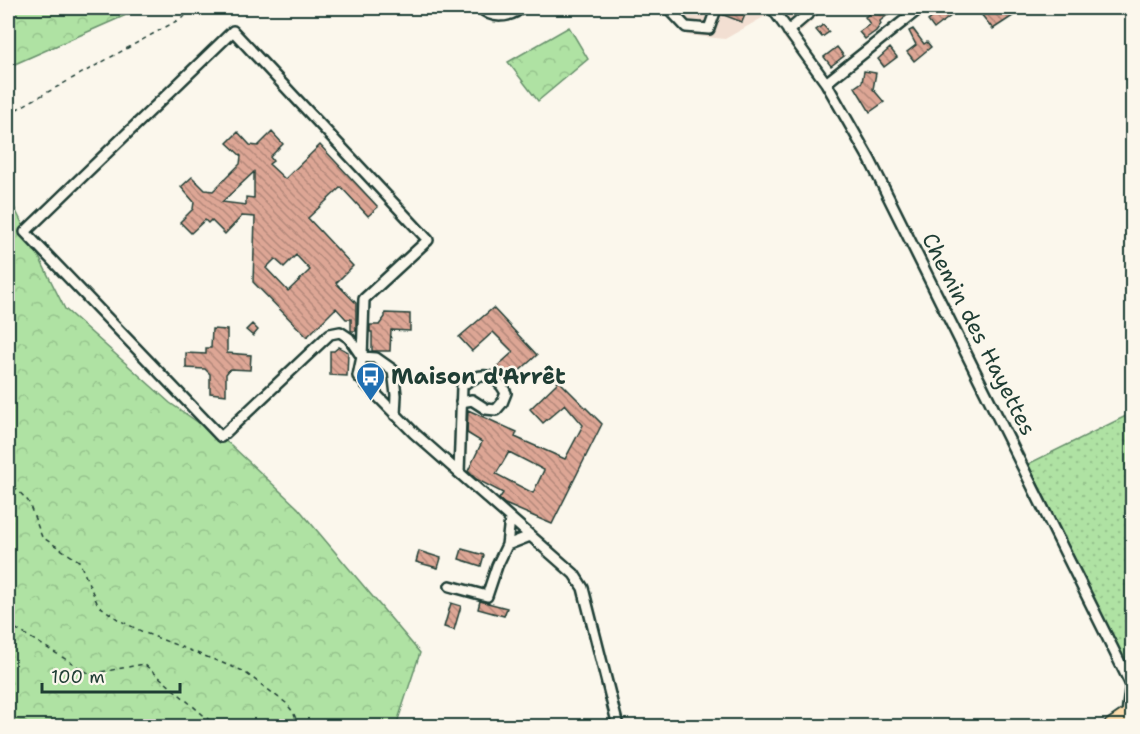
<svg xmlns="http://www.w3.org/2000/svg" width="1140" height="734" viewBox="0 0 1140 734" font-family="'Shantell Sans',sans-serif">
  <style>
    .built { fill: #f2dfd2 }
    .grass { fill: url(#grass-dots); stroke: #67906c; stroke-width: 1.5 }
    .forest { fill: url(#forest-crowns); stroke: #67906c; stroke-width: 1.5 }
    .building { fill: url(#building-back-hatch); stroke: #1f3d34; stroke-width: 1.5; fill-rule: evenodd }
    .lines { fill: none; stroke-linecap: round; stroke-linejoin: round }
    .minor-casing { stroke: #1f3d34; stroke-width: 14 }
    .major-casing { stroke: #1f3d34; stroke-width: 16 }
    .path { stroke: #1f3d34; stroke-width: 1.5; stroke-dasharray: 4.5 4.5; stroke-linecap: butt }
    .minor { stroke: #fbf7ec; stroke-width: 9 }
    .major { stroke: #fddcac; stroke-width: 12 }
    .labels { text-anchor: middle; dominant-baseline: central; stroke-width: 5; stroke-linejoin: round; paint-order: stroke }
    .street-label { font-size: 22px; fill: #1f3d34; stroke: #fbf7ec }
    .poi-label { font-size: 22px; font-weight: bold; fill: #1f3d34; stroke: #fbf7ec; text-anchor: start }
  </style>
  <defs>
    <pattern id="grass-dots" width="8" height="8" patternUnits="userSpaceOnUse" patternTransform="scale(1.5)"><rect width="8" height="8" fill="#afe2a3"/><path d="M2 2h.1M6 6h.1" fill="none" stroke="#96c38d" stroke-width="1.8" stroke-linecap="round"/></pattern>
    <pattern id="forest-crowns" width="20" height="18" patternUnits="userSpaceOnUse" patternTransform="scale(1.5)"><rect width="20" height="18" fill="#afe2a3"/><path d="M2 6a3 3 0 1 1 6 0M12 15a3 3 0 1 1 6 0" fill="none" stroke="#96c38d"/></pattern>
    <pattern id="building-back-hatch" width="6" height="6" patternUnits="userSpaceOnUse" patternTransform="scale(1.5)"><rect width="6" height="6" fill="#dda695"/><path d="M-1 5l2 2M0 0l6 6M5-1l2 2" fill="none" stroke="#b3887a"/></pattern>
  </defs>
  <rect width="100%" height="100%" fill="#fbf7ec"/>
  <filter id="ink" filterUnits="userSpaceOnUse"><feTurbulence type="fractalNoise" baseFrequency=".0167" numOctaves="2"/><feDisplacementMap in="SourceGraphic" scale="12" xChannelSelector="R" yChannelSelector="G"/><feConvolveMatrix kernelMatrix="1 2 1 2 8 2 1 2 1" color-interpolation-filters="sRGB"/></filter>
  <g filter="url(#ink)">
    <path class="built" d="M662,8h163l-37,36 -19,-30 -44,25 -38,-4z"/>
    <path class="grass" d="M1132,413v262l-104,-211z"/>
    <path class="forest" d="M8,8h134l-134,59z
      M569,27l19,32 -50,42 -30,-39z
      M8,195l57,114 105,94 61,42 67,63 122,145 -24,73h-388z"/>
    <path class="building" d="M720,8h21l6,2 -5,12 -21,-8z
      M877,8h7l5,6 -9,7 1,3 -5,7 -11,8 -6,-7 11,-8 -5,-7z
      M945,8h16l-27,21 -6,-8z
      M976,8h49l-32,21z
      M823,25l6,7 -7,5 -6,-7z
      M913,29l11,15 3,-2 4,5 -17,14 -7,-9 9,-7 -7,-14z
      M837,47l7,9 -13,10 -7,-9z
      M890,48l7,9 -13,10 -6,-8z
      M864,71l12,2 -3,16 11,13 -14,10 -15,-25 7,-5z
      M238,132l12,13 8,1 14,-14 11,12 -13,13 3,4 -4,3 16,15 35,-34 58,62 -10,9 -27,-29 -33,31 45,48 -17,17 20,20v28h-5v-12h-5l-10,-11 -29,29 -54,-55 2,-65 -13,-1 -17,18 -14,-14 -3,3 -3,-3 -14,13 -11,-11 13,-13 1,-7 -13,-15 11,-10 13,13 8,1 27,-27 1,-8 -14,-13zM254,172v26l-8,-1v8l-24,-3zM296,255l14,15 -22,21 -22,-23 9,-9 9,8z
      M493,308l44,47 -30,27 -15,-11 21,-19 -20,-20 -21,19 -13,-14z
      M385,313l25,1v17l-19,-1 -1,21h-18v-19h-2v-7h9l6,-8z
      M252,324l6,6 -5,6 -7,-6z
      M212,329l15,1v23l24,2 -1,15 -20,-1 -4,5v21l-16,-2v-19l-5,-5 -19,-1v-15l20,1v-6h5z
      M339,347l9,5 -1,24 -17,-1v-24h4z
      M559,381l43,43 -50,100 -47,-20 -6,-5 4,-6 -27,-14 -8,-8 14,-29 -15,-9 1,-23 49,22 -2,5 50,22 18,-34 -18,-21 -22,19 -13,-14zM509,452l35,18 -11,23 -37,-19z
      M462,549l22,6 -3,11 -22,-7z
      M419,551l22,7 -3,10 -22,-6z
      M480,601l27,7 -3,8 -26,-7z
      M451,603l10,3 -7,24 -10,-3z"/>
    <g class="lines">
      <defs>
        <path id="minor" d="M481,8c11,11 28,10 40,0
          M772,8l54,75 44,77 262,527
          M670,10l16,17 23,2 6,-17
          M233,31l195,209 -64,59 -2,58 -13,-19 -9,-6 -10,2 -109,103 -196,-205z
          M788,31l27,-23
          M826,83l94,-75
          M395,415l1,-20 -3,-25 -17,-12 -14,-1 -4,19 56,57 160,141 9,14 35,138
          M459,473l3,-87c18,-15 33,-14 44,7l-4,10 -6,7 -10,-1 -14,-9 -11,2
          M507,545l23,-9
          M450,586l37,10 10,-30 10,-21 3,-26
          M1127,714l4,-32"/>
        <path id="major" d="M1131,8l1,4
          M1110,726l22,-15"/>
      </defs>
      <use href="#minor" class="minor-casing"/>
      <use href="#major" class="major-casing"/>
      <path class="path" d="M8,114l192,-106
        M8,480l20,21 14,36 37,24 19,44 21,15 26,13 98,38 43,32 7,9 6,14
        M8,624l82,50 54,-10 72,62"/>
      <use href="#minor" class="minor"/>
      <use href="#major" class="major"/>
    </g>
  </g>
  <defs>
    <symbol id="bus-pin" viewBox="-11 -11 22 30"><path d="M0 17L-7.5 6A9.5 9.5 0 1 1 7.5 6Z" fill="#1f6fb2" stroke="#fbf7ec"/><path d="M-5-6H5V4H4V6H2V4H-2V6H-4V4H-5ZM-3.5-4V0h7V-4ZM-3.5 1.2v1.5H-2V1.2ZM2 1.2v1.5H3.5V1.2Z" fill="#fff"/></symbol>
  </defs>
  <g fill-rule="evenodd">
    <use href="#bus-pin" x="354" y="360" width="33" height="45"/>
  </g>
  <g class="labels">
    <g class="street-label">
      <text transform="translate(979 334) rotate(63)">Chemin des Hayettes</text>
    </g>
    <g class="poi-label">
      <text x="391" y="376">Maison d'Arrêt</text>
    </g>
  </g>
  <rect width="1140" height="734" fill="none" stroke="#fbf7ec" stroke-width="30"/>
  <rect x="15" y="15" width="1110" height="704" fill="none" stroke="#1f3d34" stroke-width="2" filter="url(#ink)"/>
  <path d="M42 683v9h138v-9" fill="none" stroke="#1f3d34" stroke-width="3"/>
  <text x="51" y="683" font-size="18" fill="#1f3d34" stroke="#fbf7ec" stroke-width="4.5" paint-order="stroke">100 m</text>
</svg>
